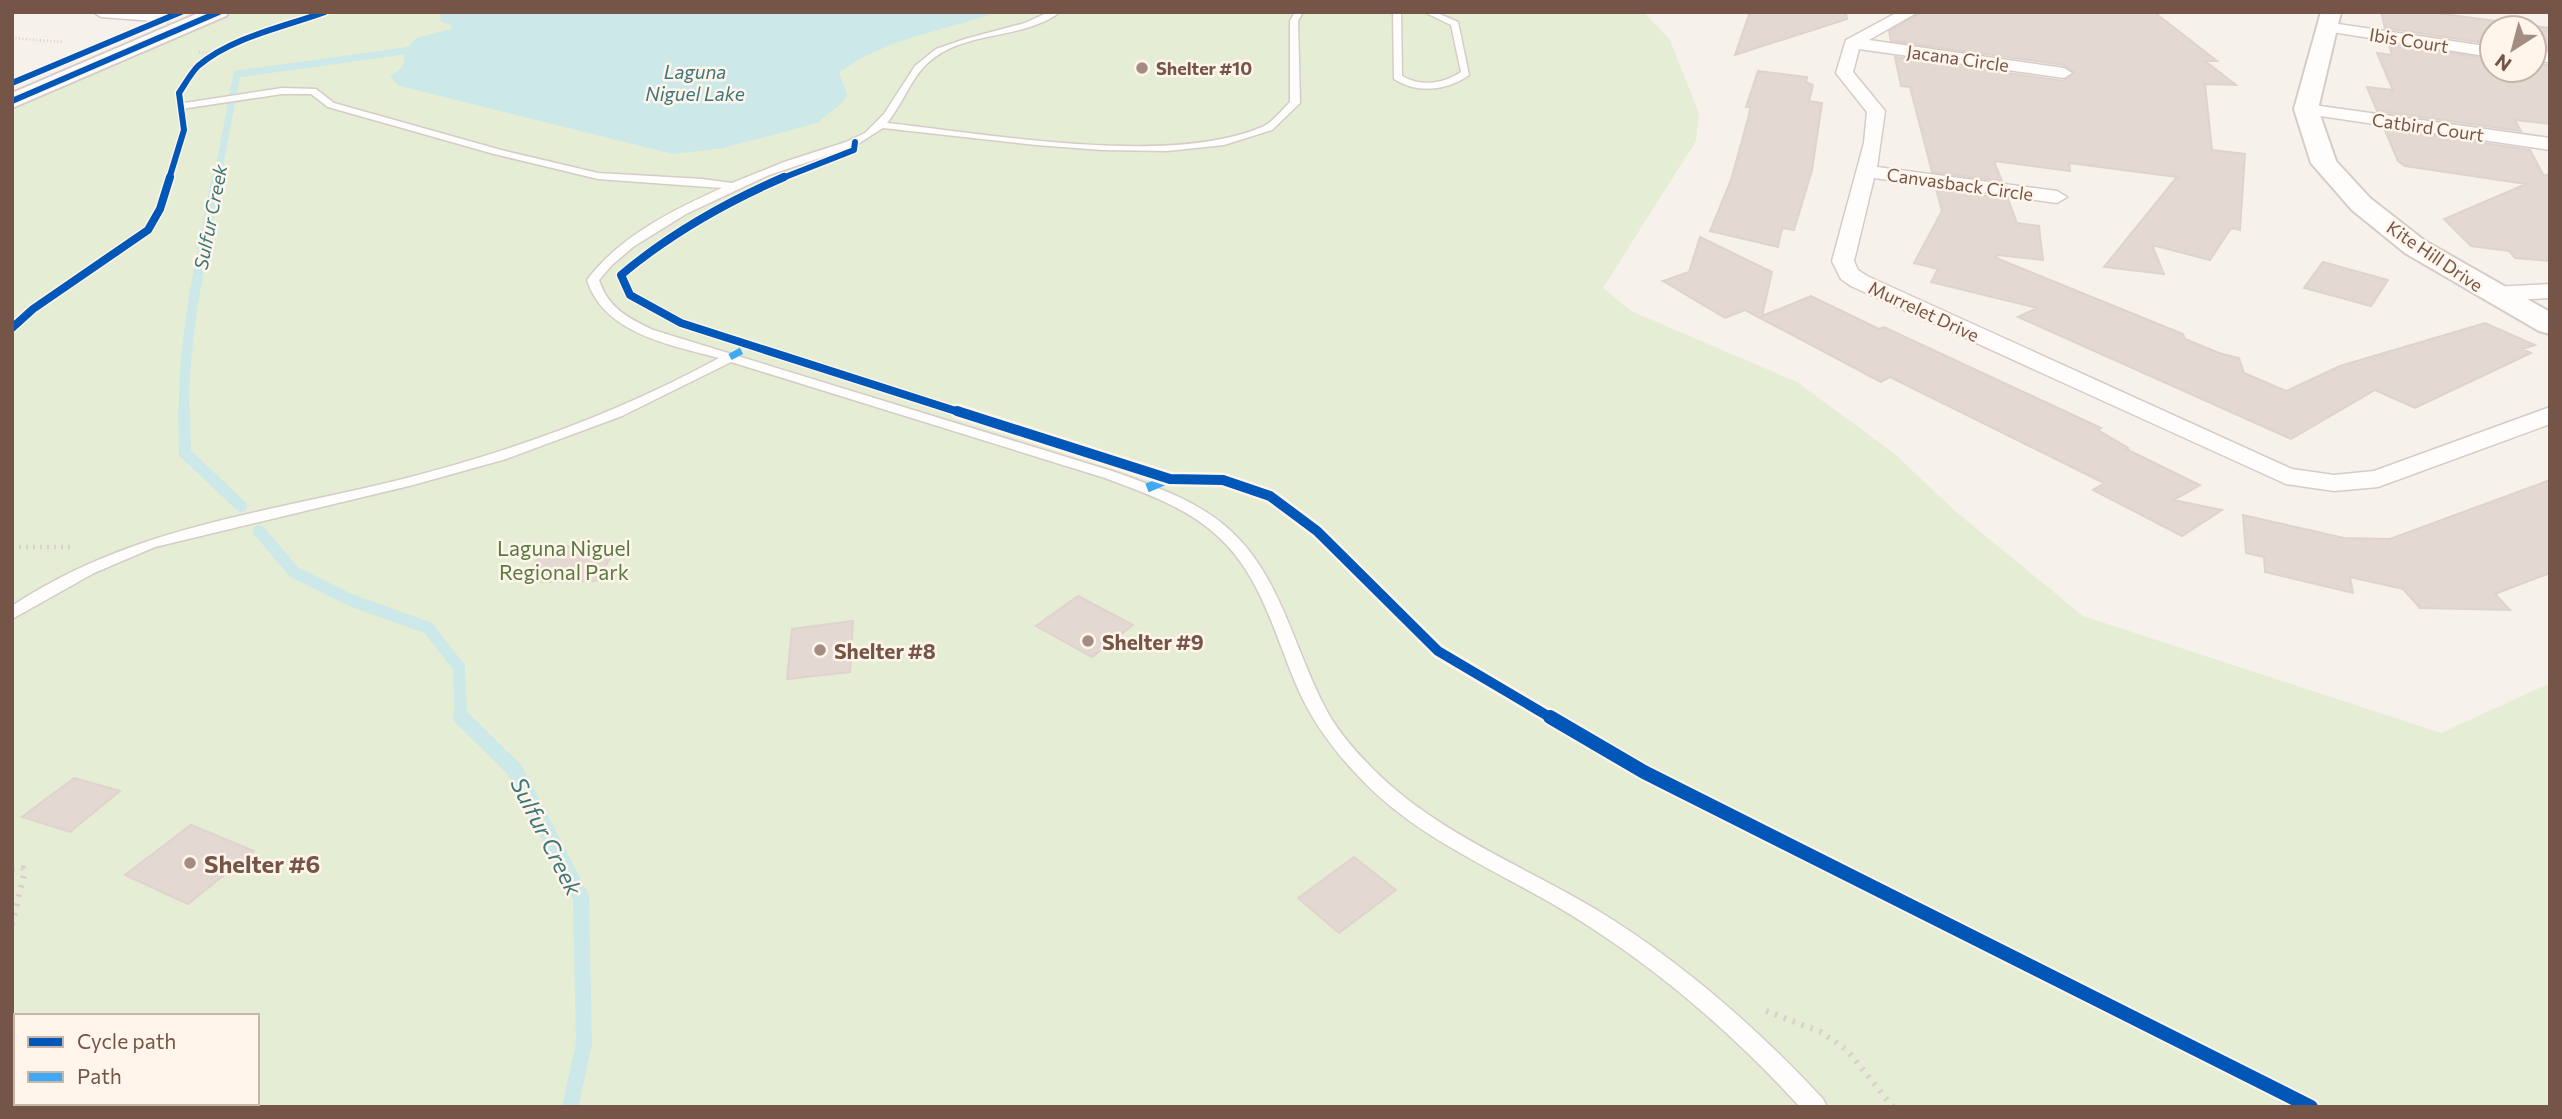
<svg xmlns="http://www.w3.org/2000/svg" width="2562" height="1119" viewBox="0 0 2562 1119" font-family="Commissioner,sans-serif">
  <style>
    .green { fill: #e5edd5; fill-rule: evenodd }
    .water { fill: #cce8e8 }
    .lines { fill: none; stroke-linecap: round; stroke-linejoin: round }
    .stream-far3 { stroke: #cce8e8; stroke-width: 7 }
    .stream-far2 { stroke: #cce8e8; stroke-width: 10 }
    .stream-far1 { stroke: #cce8e8; stroke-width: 12 }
    .stream { stroke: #cce8e8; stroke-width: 16 }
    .building { fill: #e3d8d2; stroke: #e0d3cd; stroke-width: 2 }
    .lane-casing { stroke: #d6ccc7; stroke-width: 3 }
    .street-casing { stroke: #d6ccc7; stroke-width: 3 }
    .secondary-casing { stroke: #d6ccc7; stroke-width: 4 }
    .path-far2 { stroke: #dad0cd; stroke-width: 2.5; stroke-dasharray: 1 2.5; stroke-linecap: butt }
    .path-far1 { stroke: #dad0cd; stroke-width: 4.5; stroke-dasharray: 2 5; stroke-linecap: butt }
    .path { stroke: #dad0cd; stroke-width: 6; stroke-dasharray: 2.5 7; stroke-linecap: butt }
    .lane { fill: #fefdfc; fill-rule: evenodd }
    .street { fill: #fefdfc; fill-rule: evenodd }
    .secondary { fill: #fefdfc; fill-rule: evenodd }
    .quiet-far1 { stroke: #3fa9f5; stroke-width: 7; stroke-dasharray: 13 7; stroke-linecap: butt }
    .quiet { stroke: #3fa9f5; stroke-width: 9; stroke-dasharray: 18 9; stroke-linecap: butt }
    .cycleway-far3-casing { stroke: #fff5eb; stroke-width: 9 }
    .cycleway-far2-casing { stroke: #fff5eb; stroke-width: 11 }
    .cycleway-far1-casing { stroke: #fff5eb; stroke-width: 15 }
    .cycleway-casing { stroke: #fff5eb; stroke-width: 18 }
    .cycleway-far3 { stroke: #0057b8; stroke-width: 6 }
    .cycleway-far2 { stroke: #0057b8; stroke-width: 8 }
    .cycleway-far1 { stroke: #0057b8; stroke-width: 10 }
    .cycleway { stroke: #0057b8; stroke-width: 14 }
    .poi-dot { fill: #a38c82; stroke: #fff5eb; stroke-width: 2.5 }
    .labels { text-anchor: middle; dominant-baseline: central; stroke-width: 5; stroke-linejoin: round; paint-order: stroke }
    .far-street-label { font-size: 18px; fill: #765549; stroke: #fff5eb }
    .far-poi-label { font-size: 18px; font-weight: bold; fill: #765549; stroke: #fff5eb; text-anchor: start }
    .far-water-label { font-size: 19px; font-style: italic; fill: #3c777c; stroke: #fff5eb }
    .park-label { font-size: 21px; fill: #587b42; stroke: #fff5eb }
    .poi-label { font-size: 21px; font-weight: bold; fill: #765549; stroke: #fff5eb; text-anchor: start }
    .water-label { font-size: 23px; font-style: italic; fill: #3c777c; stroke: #fff5eb }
    .near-poi-label { font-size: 24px; font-weight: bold; fill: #765549; stroke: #fff5eb; text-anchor: start }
  </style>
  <rect width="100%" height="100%" fill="#f7f1eb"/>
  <path class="green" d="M234,12h1410l26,28 29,73 -3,28 -93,147 28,23 166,71 98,72 61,58 127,104 358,117 109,-50v424h-2538v-996l57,-29zM16,1016h241v87h-241z"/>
  <path class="water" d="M437,12h560c-52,19 -113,26 -158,61l8,21 -4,8 -26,21 -94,25 -50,6 -273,-68 -10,-9 13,-11 2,-14 11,-14 35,-9 1,-4 -12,-4 1,-5z"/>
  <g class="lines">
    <path class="stream-far3" d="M217,179l20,-105 182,-25"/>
    <path class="stream-far2" d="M184,413c-1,-79 18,-159 33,-236"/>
    <path class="stream-far1" d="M184,411l1,42 56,53
      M259,531l35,41 54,27 80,29 31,39 2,52"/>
    <path class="stream" d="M461,717l54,53 66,127 3,147 -14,63"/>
  </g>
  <path class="building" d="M1750,12h96l1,7 -112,36z
    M1921,12h233l63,49h-12l31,24 -31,-1 7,66 33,4 -5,76 -9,-2 -21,32 -58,-15 12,29 -60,-7 73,-90 -108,-14 1,8 -76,-10 8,20 -70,-9 -22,-85 -9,-1 -6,-29 169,24 10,-9 -10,-7 -173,-24 -2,-10z
    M2381,12h47l122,16v21l-16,-1v-20h-42v16l-107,-16z
    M2389,44l103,15v11h42v-6l16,1v59l-35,-4 6,11 -144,-20 -10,-24 26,3 -16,-37 15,2z
    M1758,71l49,6 -1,5 7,3 -4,16 13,2 -10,67 -18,60 -12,-2 -4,19 -68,-16 21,-51 18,-65 1,-8h-4z
    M2384,128l146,22 14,26 6,-2v87l-35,-3 -6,-7 -38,-5 -27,-27 82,-35 -121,-18 -7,-5z
    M1936,189l72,10 9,24 22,3 4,34 -46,-5 -1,3 187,76 2,5 34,14 20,5 5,15 42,18 54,-25 145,-43 50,22 -13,4 9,4 -116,55 -40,-18 -84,49 -273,-122 19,-9 -106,-26 7,-13 -24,-6 28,-52z
    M1700,237l72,35 -10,44 49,-20 68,33 5,-2 217,101 -3,2 30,18 -2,1 74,36 -26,15 48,10 -40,26 -89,-46 11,-7 -214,-106 -9,5 -136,-72 -20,8 -62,-37 26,-9z
    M2323,262l65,18 -17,26 -67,-18z
    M2550,480v93l-55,21 15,16 -90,-2 -17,-19 -53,-12 3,16 -88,-21 -1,-15 -18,-4 -3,-38 101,23 46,1z
    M617,546l-20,35 -74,1 22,-35z
    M1078,596l55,29 -41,32 -56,-31z
    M853,621l-3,51 -63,7 5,-50z
    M74,778l46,13 -50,41 -48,-15z
    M191,825l63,26 -66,53 -63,-29z
    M1354,857l42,33 -57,43 -41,-35z"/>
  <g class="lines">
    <defs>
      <path id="lane" d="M1049,12h11c-37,28 -94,18 -130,49 -19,16 -27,43 -43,62 102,11 281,44 375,4 11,-5 20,-17 28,-25v-81l5,-9h8l-5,9 2,82 -28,27 -48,15 -57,6 -65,-1 -66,-5 -153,-17 -30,19 -84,28 -83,39 -53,33 -21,18 -13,15c9,28 29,38 54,50l462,142c38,14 78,27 109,53 58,48 69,125 104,188 12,21 29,40 46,57 63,63 148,95 223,140 85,52 159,117 226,189l4,8h-27c-73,-80 -156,-150 -249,-204 -66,-38 -137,-68 -190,-124 -26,-27 -48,-56 -63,-90 -24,-55 -37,-117 -85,-157 -30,-26 -71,-40 -108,-54l-374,-116 -109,54 -116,43 -93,26 -258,62 -61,26 -82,46v-13c120,-80 255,-93 391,-127 110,-28 215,-66 316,-121 -48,-13 -115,-24 -132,-78 33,-44 86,-70 135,-92l-124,-9 -104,-25 -166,-47 -17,-13h-29l-101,15 -3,-1v-4l104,-16 34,1 18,14 167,47 97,23 104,6 30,4 52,-21 62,-20 19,-9 19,-19 31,-48 21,-17 29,-10 60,-16z
        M1393,12h8l1,64c19,11 41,8 59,-4l-10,-47 -27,-13h11l23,10 11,53c-23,16 -51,19 -75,4z"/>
      <path id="street" d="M93,12h73l9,5 -8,5 -66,-5z
        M1898,12h20l-49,28 195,28 8,5 -8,5 -205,-29 -6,23 32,39 -8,56 180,24 10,6 -10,6 -183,-25 -20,83 4,9 9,6 425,193 42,6 40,-4 176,-64v17l-172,63 -44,4 -48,-7 -435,-198 -10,-7 -9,-18 32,-118 3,-31 -31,-39 10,-33z
        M2325,22l167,25v10l-173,-27 -2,-3z
        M2534,51l16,1v10l-16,-1z
        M2306,104l244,34v12l-250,-37 -3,-4z
        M2550,284v14l-58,3 -11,-7 11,-7z"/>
      <path id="secondary" d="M201,12h28l-3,4 -214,92v-15z
        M2321,12h20l-23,97 18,52 34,37 55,43 125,71v22l-11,-3 -134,-78 -53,-43 -41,-47 -17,-54z"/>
    </defs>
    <use href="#lane" class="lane-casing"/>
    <use href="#street" class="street-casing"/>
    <use href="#secondary" class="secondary-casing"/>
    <path class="path-far2" d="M12,38l52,4
      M199,52l17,1"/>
    <path class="path-far1" d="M12,547h63"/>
    <path class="path" d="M12,869l11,-1 1,6 -12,51
      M1766,1011l55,21 26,18 46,57"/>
    <use href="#lane" class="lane"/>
    <use href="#street" class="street"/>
    <use href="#secondary" class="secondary"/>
    <path class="quiet-far1" d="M730,357l21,-11"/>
    <path class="quiet" d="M1147,488l22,-9"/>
    <defs>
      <path id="cycleway-far3" d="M12,83l169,-71
        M12,101l207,-89
        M169,179l15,-49 -5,-37c6,-9 12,-20 19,-27 34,-29 86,-39 127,-54
        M780,179l74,-29 1,-8"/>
      <path id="cycleway-far2" d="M784,177c-60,26 -113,56 -163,98l9,20 51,28 281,90
        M12,328l21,-19 115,-79 12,-21 10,-32"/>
      <path id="cycleway-far1" d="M957,411l213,68 53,1 47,16 47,35 121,120 115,68"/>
      <path id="cycleway" d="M1550,717l94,55 667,335"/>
    </defs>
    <use href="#cycleway-far3" class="cycleway-far3-casing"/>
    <use href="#cycleway-far2" class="cycleway-far2-casing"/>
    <use href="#cycleway-far1" class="cycleway-far1-casing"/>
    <use href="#cycleway" class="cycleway-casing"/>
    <use href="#cycleway-far3" class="cycleway-far3"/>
    <use href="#cycleway-far2" class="cycleway-far2"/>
    <use href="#cycleway-far1" class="cycleway-far1"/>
    <use href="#cycleway" class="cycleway"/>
  </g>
  <g class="poi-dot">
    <circle cx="1142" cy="68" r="7"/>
    <circle cx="1088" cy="641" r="7"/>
    <circle cx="820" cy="650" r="7"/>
    <circle cx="190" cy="863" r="7"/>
  </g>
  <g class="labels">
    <g class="far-street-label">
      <text transform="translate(2409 40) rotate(9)">Ibis Court</text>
      <text transform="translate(1958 58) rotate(8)">Jacana Circle</text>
      <text transform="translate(2428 127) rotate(8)">Catbird Court</text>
      <text transform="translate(1960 184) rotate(8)">Canvasback Circle</text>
      <text transform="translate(2435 256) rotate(34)">Kite Hill Drive</text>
      <text transform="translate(1924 311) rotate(25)">Murrelet Drive</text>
    </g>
    <g class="far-poi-label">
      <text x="1156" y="68">Shelter #10</text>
    </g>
    <g class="far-water-label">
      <text x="695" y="71">Laguna<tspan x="695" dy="22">Niguel Lake</tspan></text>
      <text transform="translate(210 217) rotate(-79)">Sulfur Creek</text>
    </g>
    <g class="park-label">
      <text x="564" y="547">Laguna Niguel<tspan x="564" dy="24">Regional Park</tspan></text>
    </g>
    <g class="poi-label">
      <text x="1102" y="641">Shelter #9</text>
      <text x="834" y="650">Shelter #8</text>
    </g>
    <g class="water-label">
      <text transform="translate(547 836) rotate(63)">Sulfur Creek</text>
    </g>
    <g class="near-poi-label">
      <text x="204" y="863">Shelter #6</text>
    </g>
  </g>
  <rect width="2562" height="1119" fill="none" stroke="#765549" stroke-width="28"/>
  <rect x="14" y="1014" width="245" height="91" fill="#fff5eb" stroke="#c8b5aa" stroke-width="2"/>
  <rect x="28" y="1037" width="35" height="10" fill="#0057b8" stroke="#c8b5aa" stroke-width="2"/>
  <text x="77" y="1049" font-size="21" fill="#765549">Cycle path</text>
  <rect x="28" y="1072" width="35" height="10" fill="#3fa9f5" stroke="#c8b5aa" stroke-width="2"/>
  <text x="77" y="1084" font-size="21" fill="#765549">Path</text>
  <g transform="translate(2513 49) rotate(216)"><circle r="33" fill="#fff5eb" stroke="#c8b5aa" stroke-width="2"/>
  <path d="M0-5L12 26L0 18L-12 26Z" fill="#a38c82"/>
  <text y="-10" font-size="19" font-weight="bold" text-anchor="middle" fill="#765549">N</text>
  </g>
</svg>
